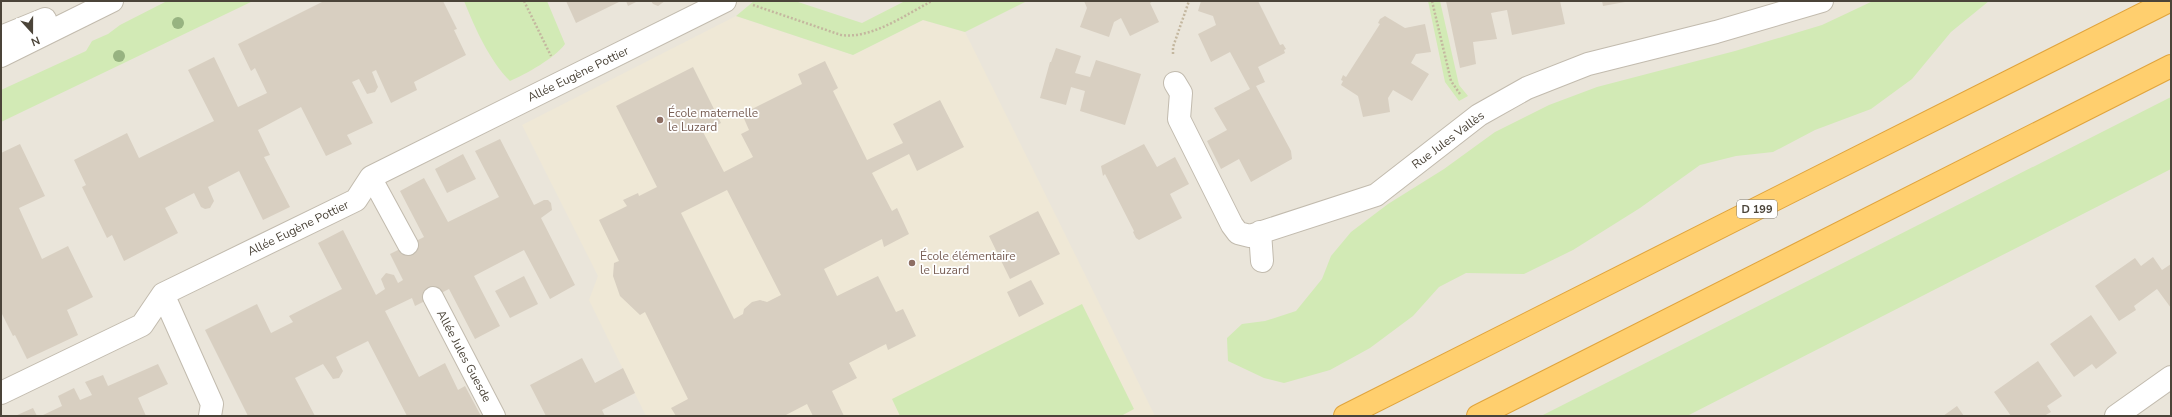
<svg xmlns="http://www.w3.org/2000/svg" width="2172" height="417" viewBox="0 0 2172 417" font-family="'Nunito Sans',sans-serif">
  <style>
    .residential { fill: #eae5da }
    .education { fill: #efe8d6 }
    .green { fill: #d2eab5 }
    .building { fill: #d8cfc1; fill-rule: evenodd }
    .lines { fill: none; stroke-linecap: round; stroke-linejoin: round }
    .lane-casing { stroke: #c2bbae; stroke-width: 22 }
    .street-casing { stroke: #c2bbae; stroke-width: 24 }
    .highway-casing { stroke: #e0a43c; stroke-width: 24 }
    .path { stroke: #c4b79f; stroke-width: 2.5; stroke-dasharray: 2 2; stroke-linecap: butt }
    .lane { stroke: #fff; stroke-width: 20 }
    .street { stroke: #fff; stroke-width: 22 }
    .highway { stroke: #ffcf6e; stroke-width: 22 }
    .tree { fill: #97b381 }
    .education-dot { fill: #8d6e63; stroke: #fff; stroke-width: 1.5 }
    .labels { text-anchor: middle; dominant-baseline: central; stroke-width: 3.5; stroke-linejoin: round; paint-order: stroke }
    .shield { fill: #fff; stroke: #817c74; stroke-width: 1 }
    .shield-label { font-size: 11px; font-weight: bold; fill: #4b4439 }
    .street-label { font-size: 12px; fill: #4b4439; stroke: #fff }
    .education-label { font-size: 12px; fill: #785e54; stroke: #fff; text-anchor: start }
  </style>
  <rect width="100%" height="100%" fill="#f6f3ec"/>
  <path class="residential" d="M1,1h2170v415h-2170z"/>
  <path class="education" d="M736,16l117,39 70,-35 42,12 190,384h-509l-57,-116 9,-24 -76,-151z"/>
  <path class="green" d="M167,1h86l-252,121v-32l85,-39 6,-10 16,-7 12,-9z
    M464,1h83l18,43c-10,14 -39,30 -55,37 -21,-21 -35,-53 -46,-80z
    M754,1h41l67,22 43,-22h122l-62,31 -42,-12 -70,35 -117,-39z
    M1428,1h12l19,84 9,11 -9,5 -14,-19z
    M1873,1h116l-38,31 -39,47 -41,30 -56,21 -42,22 -37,4 -36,9 -60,43 -67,42 -49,24 -58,-1 -27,14 -26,29 -43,32 -40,22 -46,13 -20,-5 -36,-17 -1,-23 15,-14 23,-3 31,-10 26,-32 9,-23 20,-24 37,-28 56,-35 51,-37 54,-27 48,-18 138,-36 87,-26z
    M2171,97v72l-484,247h-146z
    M1082,304l52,105 -13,7h-221l-8,-17z"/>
  <path class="building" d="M324,1h119l14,28 -3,1 12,25 -52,27 3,8 -26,13 -15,-33 -4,2 6,15 -3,5 -8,2 -8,-15 -7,3 21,41 -26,12 5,9 -26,12 -25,-49 -43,23 12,25 -6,2 26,50 -27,13 -24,-49 -31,16 6,14 -4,7 -5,1 -4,-2 -7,-14 -29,15 13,25 -54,28 -12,-26 -5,3 -25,-51 4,-2 -12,-25 53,-27 12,25 75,-37 -26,-51 26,-13 24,50 29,-14 -12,-25 -4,3 -13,-27z
    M566,1h55l-45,22z
    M626,1h12l-10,5z
    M651,1h14l-7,5 -5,-2z
    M1084,1h69l-3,2 9,19 -29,14 -9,-18 -7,4 -5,15 -29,-10 7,-19z
    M1201,1h57l22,44 3,-1 3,5 -2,1 1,3 -27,14 7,15 -9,4 35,65 1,8 -41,23 -12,-23 -18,10 -14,-28 20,-11 -13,-22 36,-19 -20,-37 -19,10 -13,-28 18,-9 -3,-9 -15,-5z
    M1446,1h114l5,23 -53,11 -5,-25 -16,3 6,26 -24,3 3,22 -16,4z
    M1602,1h23v1l-22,4z
    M1385,16l20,12 20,-4 6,28 -15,2 -5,9 18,11 -17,27 -19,-11 -5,8 2,14 -27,5 -5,-21 -17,-11 2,-4 -2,-1 2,-5 3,2 34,-53 -2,-1 2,-4z
    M1056,48l25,8 -6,17 15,4 6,-17 45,14 -16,51 -45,-14 5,-20 -14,-4 -5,18 -26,-7 10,-36h1z
    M825,61l13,27 -5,3 34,69 36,-17 -10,-19 47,-24 24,47 -47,24 -8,-17 -37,19 20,38 5,-3 12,26 -25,13 -2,-8 -58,30 13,27 41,-20 18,36 7,-3 13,27 -28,14 -2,-6 -37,19 8,15 -25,13 12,25h-31l-6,-12 -23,12h-108l-5,-8 17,-9 -43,-87 -5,3 -20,-19 -7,-20 1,-13 5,-2 -20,-41 28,-14 -4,-6 15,-7 1,3 18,-9 -41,-81 77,-39 28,56 -18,9 21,40 29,-15 -12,-23 8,-4 -7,-16 60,-30 -4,-10zM727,190l54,105 -14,7 -7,-2 -8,2 -8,7 -1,5 -9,5 -53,-106z
    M500,139l34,66 10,-5h4l3,3 1,7 -11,8 34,67 -25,14 -26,-49 -50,26 26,50 -25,13 -26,-50 -34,17 -3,-8 -27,13 34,66 26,-14 13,27 7,-4 16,30h-74l-39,-75 -32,16 7,14 -4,7 -6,1 -10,-15 -28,14 20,38h-67l-43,-86 52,-26 14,29 22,-11 -4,-6 53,-27 -24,-46 25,-13 33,65 9,-6 -4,-10 5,-6 8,2 4,8 5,-3 -13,-26 34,-17 -24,-46 24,-13 24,44 51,-25 -24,-46z
    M20,144l25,52 -26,12 23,51 26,-13 25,51 -26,13 11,25 -51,24 -12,-24 -2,1 -12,-24v-159z
    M1144,144l13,23 18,-10 14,27 -19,10 12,24 -43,22 -3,-2 -3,-6 1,-1 -29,-57 -2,2 -2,-10z
    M463,154l13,25 -29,14 -12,-24z
    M1038,211l22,43 -50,25 -21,-43z
    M2153,257l9,13 9,-6v44l-14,-19 -23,17 2,4 -17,11 -24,-35 40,-28 6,8z
    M524,276l14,28 -28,14 -15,-27z
    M1031,280l13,24 -25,13 -12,-25z
    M2091,315l26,38 -21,16 -4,-5 -18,13 -24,-33z
    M582,358l13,25 28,-15 12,25 -33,17 3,6h-59l-16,-31z
    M2038,361l24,35 -15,10 4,6 -7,4h-33l-17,-24z
    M158,364l10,20 -30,14 8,18h-105l21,-10 -4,-10 16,-8 6,12 12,-5 -7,-13 18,-7 5,11z
    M1957,406l7,10h-21z
    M33,408l4,8h-22z"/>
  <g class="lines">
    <defs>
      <path id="lane" d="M371,177l37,68
        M433,297l62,119"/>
      <path id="street" d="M1,37l44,-18
        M1,56l111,-55
        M1175,83l6,10 -2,26 53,106 6,8 12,3 126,-41 103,-80 48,-27 61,-24 128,-32 106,-31
        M1260,232l2,29
        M163,294l49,110 -2,12
        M1,393l141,-68 21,-31 193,-94 15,-23 354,-176
        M2116,416l55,-39"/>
      <path id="highway" d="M1345,416l824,-415
        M1478,416l693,-350"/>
    </defs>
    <use href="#lane" class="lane-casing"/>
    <use href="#street" class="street-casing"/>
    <use href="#highway" class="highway-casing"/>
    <path class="path" d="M524,1l27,55
      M1432,1l19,80 9,13
      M753,5l88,30c31,4 64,-20 91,-34
      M1173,54v-7l16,-46"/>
    <use href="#lane" class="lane"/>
    <use href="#street" class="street"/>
    <use href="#highway" class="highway"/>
  </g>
  <g class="tree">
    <circle cx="178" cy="23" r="6"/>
    <circle cx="119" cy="56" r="6"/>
  </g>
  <g class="education-dot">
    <circle cx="660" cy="120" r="4"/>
    <circle cx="912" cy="263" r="4"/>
  </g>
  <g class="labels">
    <rect class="shield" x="1737" y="200" width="40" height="18" rx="3"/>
    <g class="shield-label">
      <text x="1757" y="209">D 199</text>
    </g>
    <g class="street-label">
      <text transform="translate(578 74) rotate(-26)">Allée Eugène Pottier</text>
      <text transform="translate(1448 140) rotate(-37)">Rue Jules Vallès</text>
      <text transform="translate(298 228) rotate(-26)">Allée Eugène Pottier</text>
      <text transform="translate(464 356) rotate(62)">Allée Jules Guesde</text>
    </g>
    <g class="education-label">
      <text x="668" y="113">École maternelle<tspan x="668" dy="14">le Luzard</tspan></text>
      <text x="920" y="256">École élémentaire<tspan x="920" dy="14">le Luzard</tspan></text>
    </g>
  </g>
  <rect width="2172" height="417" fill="none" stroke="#4b4439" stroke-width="4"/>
  <g transform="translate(32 32) rotate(159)" stroke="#ffffff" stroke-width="3" paint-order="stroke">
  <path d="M0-3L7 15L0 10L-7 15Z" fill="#4b4439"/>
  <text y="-6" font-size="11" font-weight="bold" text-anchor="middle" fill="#4b4439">N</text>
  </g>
</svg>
